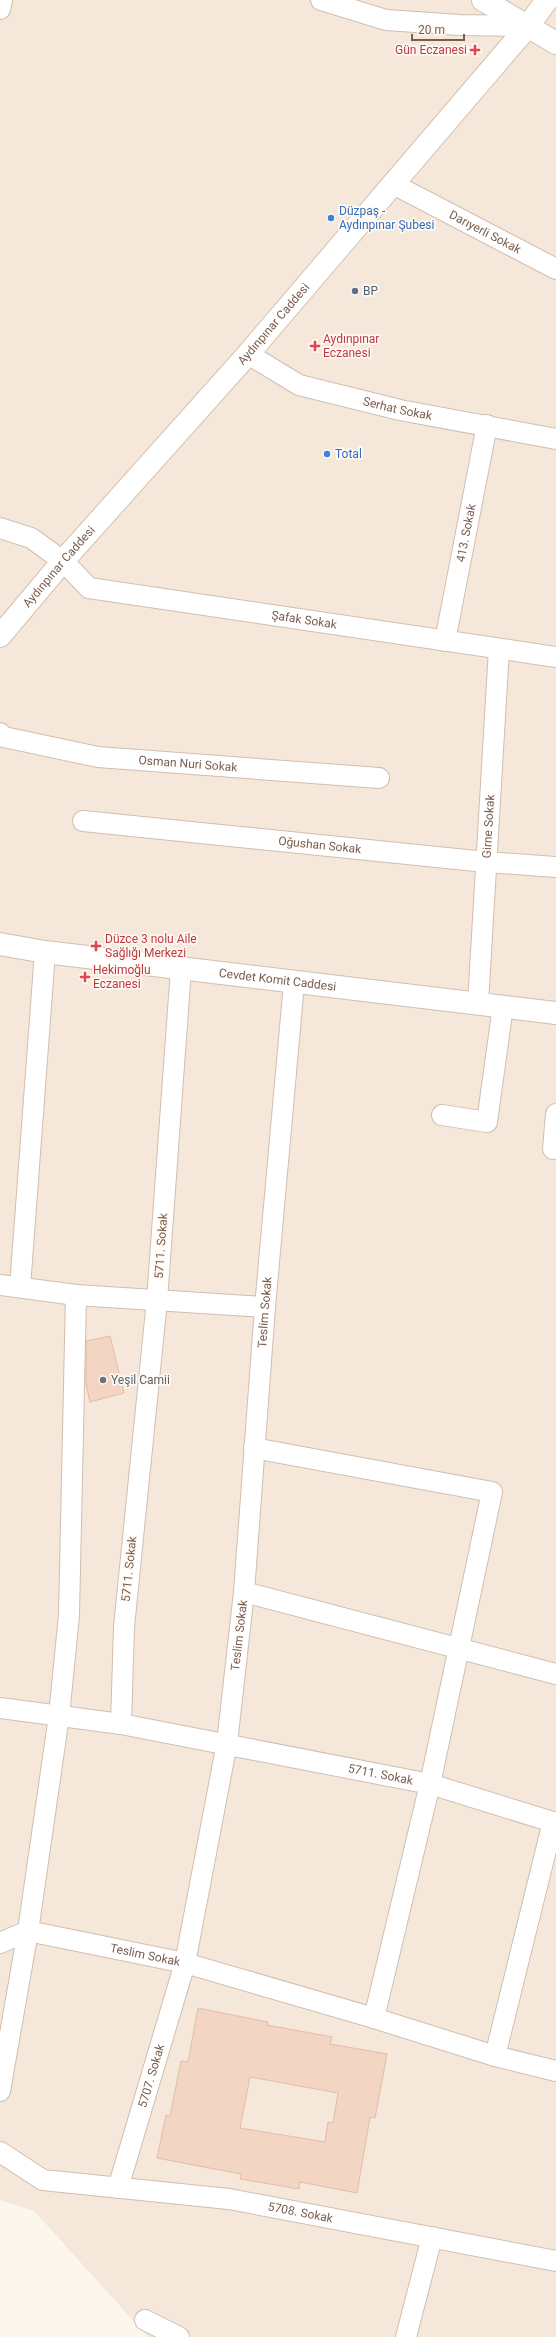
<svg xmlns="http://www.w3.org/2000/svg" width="556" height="2337" viewBox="0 0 556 2337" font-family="Roboto,sans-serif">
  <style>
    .residential { fill: #f5e8da }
    .building { fill: #f3d5c3; stroke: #e6bba3; fill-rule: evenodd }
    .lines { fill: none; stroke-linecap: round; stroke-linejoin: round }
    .minor-casing { stroke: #d1beb0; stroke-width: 22 }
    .tertiary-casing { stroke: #d1beb0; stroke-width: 24 }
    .secondary-casing { stroke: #d6c0b0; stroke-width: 24 }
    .minor { stroke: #fff; stroke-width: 20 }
    .tertiary { stroke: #fff; stroke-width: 22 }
    .secondary { stroke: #fff; stroke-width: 22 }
    .health-dot { fill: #e0444e; stroke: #fffaf3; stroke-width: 1.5 }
    .shop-dot { fill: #3f7fe0; stroke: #fffaf3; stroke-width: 1.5 }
    .service-dot { fill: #5c6f8a; stroke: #fffaf3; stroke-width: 1.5 }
    .worship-dot { fill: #6b7280; stroke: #fffaf3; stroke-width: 1.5 }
    .labels { text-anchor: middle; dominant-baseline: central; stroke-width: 3.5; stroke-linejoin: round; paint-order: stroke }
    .health-label { font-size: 12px; fill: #be3a42; stroke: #fffaf3; text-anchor: start }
    .shop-label { font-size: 12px; fill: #366cbe; stroke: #fffaf3; text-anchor: start }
    .street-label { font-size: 12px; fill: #7a5c4d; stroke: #fffaf3 }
    .service-label { font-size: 12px; fill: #4e5e75; stroke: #fffaf3; text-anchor: start }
    .worship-label { font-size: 12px; fill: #5b616d; stroke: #fffaf3; text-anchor: start }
  </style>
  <rect width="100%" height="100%" fill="#fdf6ec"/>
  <path class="residential" d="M0,0h556v2337h-408l-114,-126 -34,-11z"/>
  <path class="building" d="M110,1336l14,57 -34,9 -4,-18v-43z
    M198,2008l70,14 -1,3 65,12 -2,7 57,10 -12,64 -5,-1 -13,76 -57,-11 -1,7 -59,-10 1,-5 -84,-16 9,-43 4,1 11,-55 7,1zM250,2077l88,16 -5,30 -5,-1 -3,20 -85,-14z"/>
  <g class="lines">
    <defs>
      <g id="minor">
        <path d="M321,0l65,20 74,5 68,1"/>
        <path d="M0,9l2,-9"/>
        <path id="s1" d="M393,184l163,85"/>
        <path id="s2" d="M248,354l51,31 101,25 156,29"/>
        <path id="s3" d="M0,528l31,10 32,23 26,27 467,69"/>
        <path id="s4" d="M445,641l42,-216"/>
        <path id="s5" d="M0,733l4,4 94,20 281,21"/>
        <path id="s6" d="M83,821l403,41 70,5"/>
        <path id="s7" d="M181,969l-24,331 -33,327 -3,97 309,60 126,39"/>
        <path id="s8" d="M478,1003l21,-354"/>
        <path d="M442,1115l45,7 16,-116"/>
        <path d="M553,1149l3,-35"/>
        <path d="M0,1285l76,10 189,12"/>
        <path d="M20,1287l25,-335"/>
        <path d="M254,1448l238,44 -62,292 -56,234 121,38 61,15"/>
        <path d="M244,1592l312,82"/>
        <path d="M0,1708l121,16"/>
        <path d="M0,1943l28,-12 31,-215 10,-101 7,-320"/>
        <path d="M495,2056l58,-234"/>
        <path id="s9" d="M0,2091l28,-160 157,32 42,-220 17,-151 21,-285 29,-324"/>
        <path id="s10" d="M0,2152l43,28 186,19 327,62"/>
        <path id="s11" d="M118,2188l67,-225 189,55"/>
        <path d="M145,2320l34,17"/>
        <path d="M406,2337l26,-100"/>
      </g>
      <g id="tertiary">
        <path id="s12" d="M0,944l45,8 511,61"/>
      </g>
      <g id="secondary">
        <path d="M483,0l73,43"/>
        <path id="s13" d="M0,636l63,-75 185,-207 280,-328 19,-26"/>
      </g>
    </defs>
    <use href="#minor" class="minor-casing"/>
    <use href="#tertiary" class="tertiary-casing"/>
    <use href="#secondary" class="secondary-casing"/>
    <use href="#minor" class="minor"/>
    <use href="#tertiary" class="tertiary"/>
    <use href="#secondary" class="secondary"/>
  </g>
  <g class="health-dot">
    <path d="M473 44h4v4h4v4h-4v4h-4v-4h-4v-4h4z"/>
    <path d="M313 340h4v4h4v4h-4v4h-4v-4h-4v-4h4z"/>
    <path d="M94 940h4v4h4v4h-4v4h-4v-4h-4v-4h4z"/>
    <path d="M83 971h4v4h4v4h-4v4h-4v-4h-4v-4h4z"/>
  </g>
  <g class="shop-dot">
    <circle cx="331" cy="218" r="4"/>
    <circle cx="327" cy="454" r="4"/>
  </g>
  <circle class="service-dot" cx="355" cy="291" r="4"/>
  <circle class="worship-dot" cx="103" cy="1380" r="4"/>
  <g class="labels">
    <g class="health-label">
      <text x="467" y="50" text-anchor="end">Gün Eczanesi</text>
      <text x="323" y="339">Aydınpınar<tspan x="323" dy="14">Eczanesi</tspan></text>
      <text x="105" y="939">Düzce 3 nolu Aile<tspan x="105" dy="14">Sağlığı Merkezi</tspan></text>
      <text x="93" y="970">Hekimoğlu<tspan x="93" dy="14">Eczanesi</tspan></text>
    </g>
    <g class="shop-label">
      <text x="339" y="211">Düzpaş -<tspan x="339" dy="14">Aydınpınar Şubesi</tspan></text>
      <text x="335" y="454">Total</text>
    </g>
    <g class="street-label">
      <text stroke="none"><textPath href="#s1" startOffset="104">Darıyerli Sokak</textPath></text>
      <text stroke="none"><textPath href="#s13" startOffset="415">Aydınpınar Caddesi</textPath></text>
      <text stroke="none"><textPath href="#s2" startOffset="161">Serhat Sokak</textPath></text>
      <text stroke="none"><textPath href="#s4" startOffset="110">413. Sokak</textPath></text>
      <text stroke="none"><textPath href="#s13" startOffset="91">Aydınpınar Caddesi</textPath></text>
      <text stroke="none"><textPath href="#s3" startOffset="327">Şafak Sokak</textPath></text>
      <text stroke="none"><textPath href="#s5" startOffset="192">Osman Nuri Sokak</textPath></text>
      <text stroke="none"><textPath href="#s8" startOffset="177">Girne Sokak</textPath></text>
      <text stroke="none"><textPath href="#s6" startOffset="238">Oğushan Sokak</textPath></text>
      <text stroke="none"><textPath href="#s12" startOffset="280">Cevdet Komit Caddesi</textPath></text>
      <text transform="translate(161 1246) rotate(-86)">5711. Sokak</text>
      <text stroke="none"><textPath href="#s9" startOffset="979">Teslim Sokak</textPath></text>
      <text transform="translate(129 1569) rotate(-84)">5711. Sokak</text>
      <text stroke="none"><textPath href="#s9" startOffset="655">Teslim Sokak</textPath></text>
      <text stroke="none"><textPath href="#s7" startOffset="1022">5711. Sokak</textPath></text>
      <text stroke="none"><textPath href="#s9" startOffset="282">Teslim Sokak</textPath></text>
      <text stroke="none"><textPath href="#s11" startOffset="117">5707. Sokak</textPath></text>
      <text stroke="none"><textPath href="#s10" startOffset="311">5708. Sokak</textPath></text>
    </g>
    <g class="service-label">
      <text x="363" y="291">BP</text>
    </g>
    <g class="worship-label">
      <text x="111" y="1380">Yeşil Camii</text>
    </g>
  </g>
  <path d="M412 34v6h52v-6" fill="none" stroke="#7a5c4d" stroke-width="2"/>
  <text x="418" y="34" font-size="12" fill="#7a5c4d" stroke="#fffaf3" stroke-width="3" paint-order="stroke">20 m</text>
</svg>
